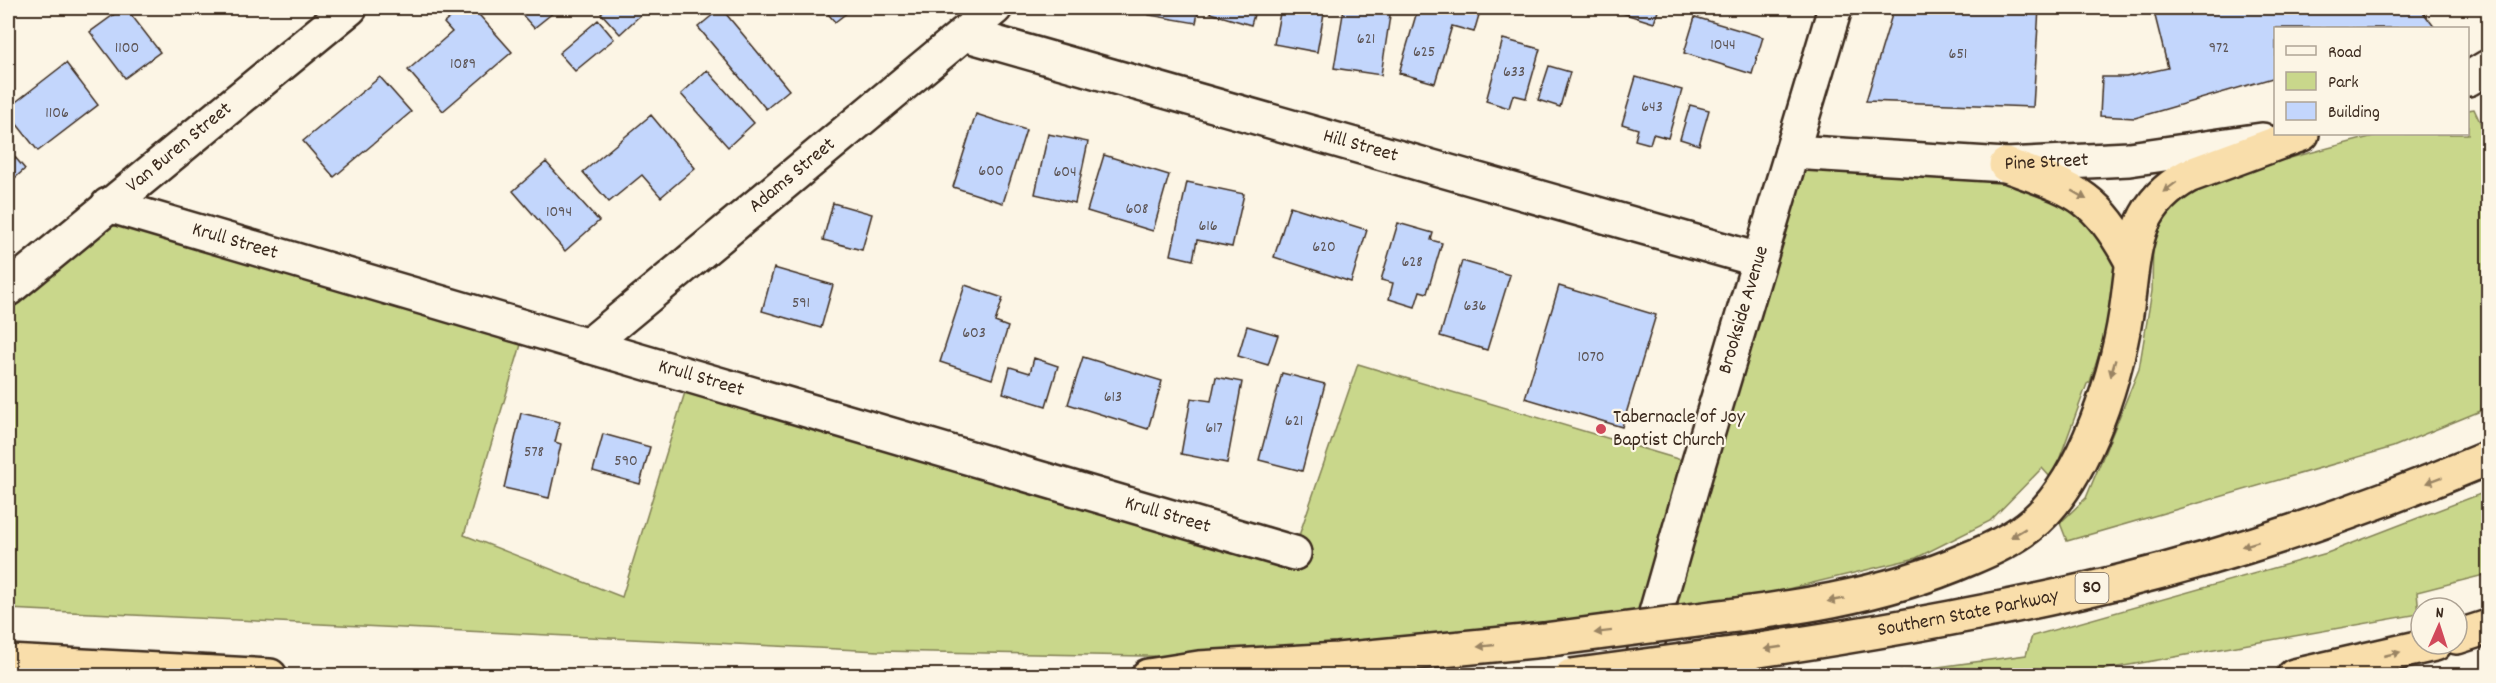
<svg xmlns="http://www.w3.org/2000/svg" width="2496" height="683" viewBox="0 0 2496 683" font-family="Dekko,sans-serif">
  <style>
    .green { fill: #c9d78b; stroke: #828054; stroke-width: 1.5 }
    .building { fill: #c3d6fc; stroke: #3b2a1e; stroke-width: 1.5 }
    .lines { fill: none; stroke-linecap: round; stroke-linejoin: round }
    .minor-casing { stroke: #3b2a1e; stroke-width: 38 }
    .secondary-casing { stroke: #3b2a1e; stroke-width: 38 }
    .motorway-casing { stroke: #3b2a1e; stroke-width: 38 }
    .minor { stroke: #fcf5e5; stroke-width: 33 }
    .secondary { stroke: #fcf5e5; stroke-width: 33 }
    .motorway { stroke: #f9deab; stroke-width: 33 }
    .motorway-bridge-casing { stroke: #3b2a1e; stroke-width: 38; stroke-linecap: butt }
    .motorway-bridge { stroke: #f9deab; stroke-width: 33 }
    .oneway { fill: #9a8464 }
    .poi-dot { fill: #d1495b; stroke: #fcf5e5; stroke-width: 2 }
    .labels { text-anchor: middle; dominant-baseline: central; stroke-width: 4.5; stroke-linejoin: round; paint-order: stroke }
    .number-label { font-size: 16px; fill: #5d5556 }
    .shield { fill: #fcf5e5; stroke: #75675a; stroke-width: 1.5 }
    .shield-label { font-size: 18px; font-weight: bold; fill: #3b2a1e }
    .street-label { font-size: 20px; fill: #3b2a1e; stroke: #fcf5e5 }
    .poi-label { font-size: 20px; fill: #3b2a1e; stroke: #fcf5e5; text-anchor: start }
  </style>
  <rect width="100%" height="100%" fill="#fcf5e5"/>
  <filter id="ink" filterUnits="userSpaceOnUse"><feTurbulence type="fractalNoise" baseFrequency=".0167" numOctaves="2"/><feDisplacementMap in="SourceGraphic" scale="12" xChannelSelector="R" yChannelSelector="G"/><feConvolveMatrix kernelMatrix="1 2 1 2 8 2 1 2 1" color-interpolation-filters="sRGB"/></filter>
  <g filter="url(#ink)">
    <path class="green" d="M2474,109l12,26 2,-1v274l-95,39 -326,94 -7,-18 26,-25 53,-129 13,-78 1,-53 17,-34 37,-24 174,-46h87v-24z
      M1792,152l262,31 73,85 -37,114 -3,2 -35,95 -10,-11 -52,53 -74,37 -216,52 -449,48 -372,-7 -871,-42v-320l100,-84 418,123 -62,207 158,62 68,-221 603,177 65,-189 340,101z
      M2488,491v83l-71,18 2,22 -346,61h-194l147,-20 6,-19 295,-83z"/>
    <path class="building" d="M123,8h3l34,44 -35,26 -35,-46z
      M462,8h11l39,44 -69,59 -35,-41 44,-38 -8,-9z
      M516,8h43l-25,20z
      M607,8h38l2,1 -27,25 -19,-21z
      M721,8l68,82 -23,19 -68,-82z
      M823,8h30l-18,14z
      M1150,8h49l-3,15 -47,-8z
      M1212,8h44l-5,17 -41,-12z
      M1281,8h44l-8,44 -43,-8z
      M1344,8l47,1 -10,66 -47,-7z
      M1418,8h63l-7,24 -22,-6 -17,57 -36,-10z
      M1621,8h38l-5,15 -35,-11z
      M1894,8h145l-6,99 -167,-6z
      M2153,8h267l15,20h-159v49l-141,41 -35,-2 2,-39h24l42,-9z
      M1695,17l68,20 -11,37 -68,-21z
      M598,20l16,19 -39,32 -16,-18z
      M1503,39l37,10 -14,49 -13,-3 -4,13 -23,-7z
      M66,63l32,42 -60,46 -30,-38v-5z
      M1549,66l21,6 -10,35 -22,-7z
      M707,70l47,53 -26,24 -47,-53z
      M380,77l31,35 -77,65 -31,-36z
      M1636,77l46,13 -14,48 -15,-4 -3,10 -15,-4 3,-11 -16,-5z
      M1690,105l19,5 -10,35 -19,-6z
      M976,114l50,16 -23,73 -50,-16z
      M651,115l44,53 -34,29 -19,-22 -33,27 -26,-30z
      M1048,134l40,8 -13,61 -40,-9z
      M8,149l17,20 -17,15z
      M1104,155l65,20 -16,56 -66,-20z
      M546,162l53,59 -34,30 -52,-60z
      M1187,182l57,12 -12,53 -35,-7 -4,20 -22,-5z
      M833,203l39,11 -10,36 -39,-10z
      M1290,206l77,24 -16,52 -77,-25z
      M1398,223l35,10 -2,7 11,3 -15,50 -7,-2 -5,16 -26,-8 4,-16 -12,-3z
      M1462,261l48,14 -23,75 -47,-14z
      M774,268l59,17 -12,43 -59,-17z
      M965,285l38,13 -8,24 13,5 -16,52 -52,-17z
      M1559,286l97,29 -34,112 -97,-29z
      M1247,326l31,9 -10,30 -30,-9z
      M1083,357l79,24 -14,48 -80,-25z
      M1034,358l24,8 -12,40 -43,-13 7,-26 20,6z
      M1282,373l43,11 -23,87 -43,-11z
      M1216,377l26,5 -15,81 -46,-9 10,-56 20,3z
      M521,413l39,9 -5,20 6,2 -12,54 -45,-10z
      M603,434l47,13 -10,37 -47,-13z"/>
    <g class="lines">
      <defs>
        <g id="minor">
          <path id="s1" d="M964,34l795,226"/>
          <path id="s2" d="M108,205l1186,348"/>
          <path id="s3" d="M8,289l342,-281"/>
          <path id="s4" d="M588,346l407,-338"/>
        </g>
        <g id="secondary">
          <path d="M2468,79l20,-12"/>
          <path id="s5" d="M1792,152l214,13 123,-6 133,-19"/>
          <path id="s6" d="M1638,676l60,-211 137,-457"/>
        </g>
        <g id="motorway">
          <path d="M2006,165c68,25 89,28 125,95"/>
          <path d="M1681,622c98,-12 196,-23 287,-63 20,-8 43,-19 60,-32 57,-43 92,-159 100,-228 7,-54 7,-94 60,-123l114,-42"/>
          <path d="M2457,637l31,-10"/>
          <path id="s7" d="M1682,661c147,-20 293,-44 437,-79 126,-31 250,-74 369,-124"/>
          <path d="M8,662l262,14"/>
          <path d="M1148,676l51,-8 139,-8 206,-20"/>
          <path d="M2294,676l141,-32"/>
        </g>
      </defs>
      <use href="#minor" class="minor-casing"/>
      <use href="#secondary" class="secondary-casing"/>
      <use href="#motorway" class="motorway-casing"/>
      <use href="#minor" class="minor"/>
      <use href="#secondary" class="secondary"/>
      <use href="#motorway" class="motorway"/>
      <defs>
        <path id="motorway-bridge" d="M1544,640l137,-18
          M1571,676l111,-15"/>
      </defs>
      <use href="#motorway-bridge" class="motorway-bridge-casing"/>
      <use href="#motorway-bridge" class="motorway-bridge"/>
    </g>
    <defs><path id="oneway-solid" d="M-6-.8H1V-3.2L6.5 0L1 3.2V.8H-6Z" transform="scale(1.5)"/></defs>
    <g class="oneway">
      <use href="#oneway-solid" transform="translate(2170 187) rotate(143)"/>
      <use href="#oneway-solid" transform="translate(2079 195) rotate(30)"/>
      <use href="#oneway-solid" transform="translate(2113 368) rotate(106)"/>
      <use href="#oneway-solid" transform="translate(2434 480) rotate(159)"/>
      <use href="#oneway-solid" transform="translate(2018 533) rotate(149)"/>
      <use href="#oneway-solid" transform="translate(2250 544) rotate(163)"/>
      <use href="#oneway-solid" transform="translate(1836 600) rotate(170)"/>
      <use href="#oneway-solid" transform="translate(1603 632) rotate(173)"/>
      <use href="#oneway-solid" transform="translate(1486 646) rotate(174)"/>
      <use href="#oneway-solid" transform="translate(1773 648) rotate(172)"/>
      <use href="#oneway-solid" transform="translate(2392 654) rotate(-13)"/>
    </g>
  </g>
  <circle class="poi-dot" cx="1601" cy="429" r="6"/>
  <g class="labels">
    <g class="number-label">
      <text x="1366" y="39">621</text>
      <text x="1723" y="45">1044</text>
      <text x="127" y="48">1100</text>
      <text x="2219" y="48">972</text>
      <text x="1424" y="52">625</text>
      <text x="1958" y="54">651</text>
      <text x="463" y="64">1089</text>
      <text x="1514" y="72">633</text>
      <text x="1652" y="107">643</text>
      <text x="57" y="113">1106</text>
      <text x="991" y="171">600</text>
      <text x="1065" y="172">604</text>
      <text x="1137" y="209">608</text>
      <text x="559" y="212">1094</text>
      <text x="1208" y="226">616</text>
      <text x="1324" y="247">620</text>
      <text x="1412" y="262">628</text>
      <text x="801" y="303">591</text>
      <text x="1475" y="306">636</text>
      <text x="974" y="333">603</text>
      <text x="1591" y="357">1070</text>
      <text x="1113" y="397">613</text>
      <text x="1294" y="421">621</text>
      <text x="1214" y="428">617</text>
      <text x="534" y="452">578</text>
      <text x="626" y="461">590</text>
    </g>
    <rect class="shield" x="2075.5" y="573" width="33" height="30" rx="4.5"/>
    <g class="shield-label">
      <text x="2092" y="588">SO</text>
    </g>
    <g class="street-label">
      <text stroke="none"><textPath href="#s1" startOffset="412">Hill Street</textPath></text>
      <text stroke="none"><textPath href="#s3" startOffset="222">Van Buren Street</textPath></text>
      <text stroke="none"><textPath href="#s5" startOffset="255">Pine Street</textPath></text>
      <text stroke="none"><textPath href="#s4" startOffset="266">Adams Street</textPath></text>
      <text stroke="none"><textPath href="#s2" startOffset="132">Krull Street</textPath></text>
      <text stroke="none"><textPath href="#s6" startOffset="381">Brookside Avenue</textPath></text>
      <text stroke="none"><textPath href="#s2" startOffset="618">Krull Street</textPath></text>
      <text stroke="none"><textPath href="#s2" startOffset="1104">Krull Street</textPath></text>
      <text stroke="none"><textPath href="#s7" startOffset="290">Southern State Parkway</textPath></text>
    </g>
    <g class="poi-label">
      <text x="1613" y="418">Tabernacle of Joy<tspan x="1613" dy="23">Baptist Church</tspan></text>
    </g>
  </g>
  <rect width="2496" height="683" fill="none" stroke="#fcf5e5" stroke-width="30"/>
  <rect x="15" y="15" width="2466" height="653" fill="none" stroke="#3b2a1e" stroke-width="2" filter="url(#ink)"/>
  <rect x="2274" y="27" width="195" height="108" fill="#fcf5e5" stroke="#afa495" stroke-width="1.5"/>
  <rect x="2286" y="46" width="30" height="9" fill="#fcf5e5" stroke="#afa495" stroke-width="1.5"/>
  <text x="2328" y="57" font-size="18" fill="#3b2a1e">Road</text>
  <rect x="2286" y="72" width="30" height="18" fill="#c9d78b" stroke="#afa495" stroke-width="1.5"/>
  <text x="2328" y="87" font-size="18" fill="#3b2a1e">Park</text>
  <rect x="2286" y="102" width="30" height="18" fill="#c3d6fc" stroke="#afa495" stroke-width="1.5"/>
  <text x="2328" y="117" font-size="18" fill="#3b2a1e">Building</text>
  <g transform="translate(2439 626) rotate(3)"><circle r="28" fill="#fcf5e5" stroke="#afa495" stroke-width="1.5"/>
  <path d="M0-4.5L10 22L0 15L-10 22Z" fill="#d1495b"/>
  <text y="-9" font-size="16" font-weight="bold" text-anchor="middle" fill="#3b2a1e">N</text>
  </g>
</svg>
